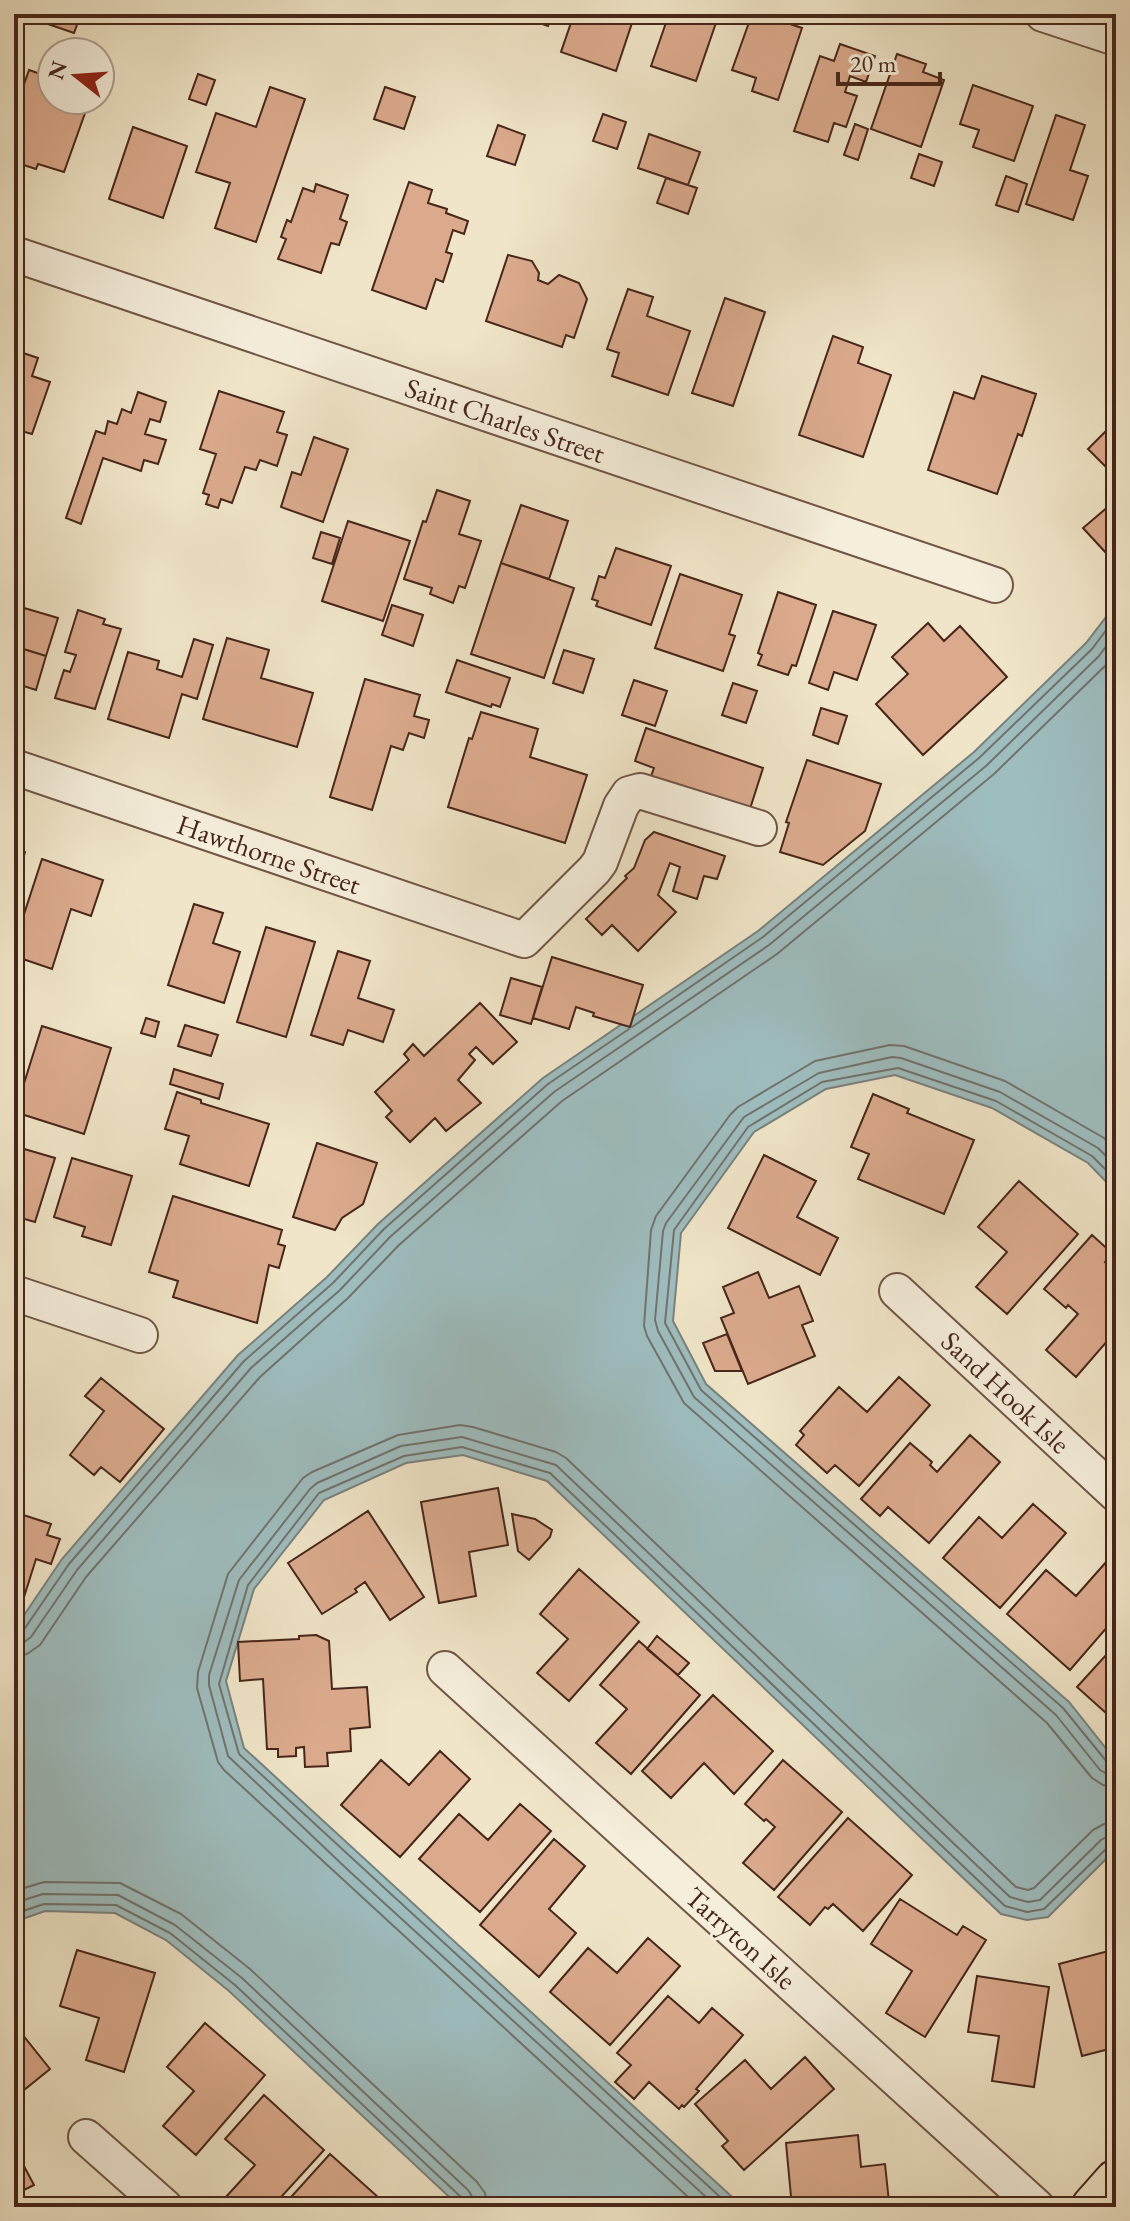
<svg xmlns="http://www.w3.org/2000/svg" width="1130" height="2221" viewBox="0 0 1130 2221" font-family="'EB Garamond',serif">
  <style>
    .water { fill: #9ebdbf; stroke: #7b817d; stroke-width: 2 }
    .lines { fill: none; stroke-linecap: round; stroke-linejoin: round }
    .shore { stroke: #72726c; stroke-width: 2 }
    .building { fill: #dbaa8d; stroke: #47261a; stroke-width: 2 }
    .minor-casing { stroke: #715646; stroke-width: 38 }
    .major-casing { stroke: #47261a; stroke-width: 46 }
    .minor { stroke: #f5eedb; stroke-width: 34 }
    .major { stroke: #f0e5c8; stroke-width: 42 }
    .labels { text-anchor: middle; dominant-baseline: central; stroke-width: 6; stroke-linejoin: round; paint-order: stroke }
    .street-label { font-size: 28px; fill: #47261a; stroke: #f5eedb }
  </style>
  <rect width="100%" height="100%" fill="#f0e5c8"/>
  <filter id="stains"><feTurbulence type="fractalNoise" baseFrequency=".0025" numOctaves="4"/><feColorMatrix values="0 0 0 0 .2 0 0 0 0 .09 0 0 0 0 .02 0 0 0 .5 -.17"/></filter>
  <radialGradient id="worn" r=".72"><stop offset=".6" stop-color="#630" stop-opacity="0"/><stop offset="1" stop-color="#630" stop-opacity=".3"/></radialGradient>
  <path class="water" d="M1116,604v588l-28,-29 -96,-55 -97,-33 -69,14 -72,43 -73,101 -8,88 33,63 363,318 47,59v88l-68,68 -21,3 -26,-6 -454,-433 -84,-26 -57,8 -82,37 -70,89 -28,92 18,67 499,459h-283l-231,-216 -63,-51 -51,-27 -70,-2 -31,11v-292l48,-71 176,-204 89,-78 51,-53 165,-146 215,-147 216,-179 112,-109z"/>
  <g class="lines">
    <path class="shore" d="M632,1027l131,-90 216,-179 113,-109 24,-32
      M1116,1149l-12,-11 -99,-57 -101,-35 -14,-1 -75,16 -77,46 -8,8 -74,101 -5,14 -7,96 3,10 37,67 363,320 45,55 11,7 13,2
      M1116,1166l-18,-18 -98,-56 -99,-34 -9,-1 -73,16 -75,44 -78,106 -3,8 -8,89 3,11 36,66 362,318 44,55 7,4 9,1
      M1116,1180l-24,-24 -96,-55 -98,-33 -76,14 -74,45 -74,103 -9,93 36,67 362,318 44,54 9,3
      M14,1634l9,-3 46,-67 175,-203 89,-78 51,-54 164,-145 81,-55
      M14,1644l9,-1 8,-6 46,-67 174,-202 89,-78 50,-53 164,-145 215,-147 217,-179 113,-110 17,-23
      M14,1656l13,-2 13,-9 46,-68 174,-200 88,-79 51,-53 163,-144 215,-147 217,-180 113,-110 9,-11
      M14,1891l30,-9 76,1 61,31 69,55 227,213 8,11 2,14
      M14,1903l29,-9 75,1 57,30 67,53 226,212 5,8 2,9
      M14,1914l30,-10 72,1 54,28 65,52 227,213 3,9
      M699,2207l-475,-437 -6,-8 -21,-74 1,-16 30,-98 75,-96 9,-6 86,-37 62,-10 13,2 83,25 10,6 450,429 12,3 6,-2 59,-58 11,-6 12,-1
      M717,2207l-369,-337 -120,-114 -19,-71v-10l30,-95 71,-91 7,-6 84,-37 61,-9 94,28 454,432 18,5 12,-2 61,-60 7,-4 8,-1
      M731,2207l-492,-453 -20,-70 29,-99 71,-92 85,-37 58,-9 88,26 455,433 22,6 17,-3 64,-62 8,-2"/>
  </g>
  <path class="building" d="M51,14h30l-7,19 -26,-9z
    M513,14h39l-4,12z
    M574,14h61l-19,57 -55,-19z
    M669,14h50l-23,67 -45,-15z
    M752,14h8l42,14 -24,72 -26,-9 4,-13 -24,-8z
    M840,44l35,12 -9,26 -16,-6 -5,16 12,4 -11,31 -12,-4 -6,19 -34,-11 26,-75 14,5z
    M897,54l29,10 -3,8 21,8 -23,67 -50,-18z
    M29,70l23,8v10l-4,11 12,4 1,-3 28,2 -25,70 -26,-8 -2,5 -22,-7v-49z
    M198,74l17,6 -9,25 -17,-6z
    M973,85l60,21 -19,55 -41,-14 6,-17 -19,-6z
    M270,87l35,12 -49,143 -41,-14 15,-45 -34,-11 20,-59 40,14z
    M385,87l30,10 -11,32 -30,-10z
    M603,114l23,8 -9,27 -24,-8z
    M1056,115l29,10 -15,45 18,6 -15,44 -47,-16z
    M855,124l13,5 -10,31 -14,-5z
    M498,125l27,10 -10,30 -28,-9z
    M133,127l54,19 -24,72 -54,-19z
    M649,134l51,18 -12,33 -50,-17z
    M919,154l23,8 -8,24 -23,-8z
    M1006,176l21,8 -9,28 -22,-7z
    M666,178l31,10 -9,26 -31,-11z
    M409,182l23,8 -4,13 19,6 -1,4 22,8 -4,13 -11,-4 -7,22 6,2 -9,28 -7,-3 -10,30 -54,-19z
    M316,184l32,11 -8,24 7,3 -8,23 -8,-2 -10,30 -43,-14 8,-20 -5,-2 6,-17 4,2 12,-34 11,4z
    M508,255l24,6 7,12 -1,7 10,4 11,-9 20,8 8,16 -13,39 -8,-3 -4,12 -76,-26z
    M628,289l25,8 -6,19 43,15 -22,64 -56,-19 7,-23 -12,-4z
    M725,298l40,14 -32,94 -41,-13z
    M833,336l30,11 -5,16 33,12 -28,82 -64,-22z
    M14,350l24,8 -6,18 18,6 -18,52 -18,-5z
    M982,376l54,18 -14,42 -4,-2 -21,60 -69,-24 26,-78 20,7z
    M219,391l65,21 -7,20 10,3 -10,31 -17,-6 -4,10 -11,-3 -13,36 -11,-4 -3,9 -12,-4 3,-9 -6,-2 13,-39 -16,-5z
    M138,392l28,10 -6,20 -10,-3 -5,15 21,6 -8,24 -14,-4 -3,11 -38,-13 -22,66 -15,-6 30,-87 9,3 3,-13 9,3 5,-15 9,4z
    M1110,427l6,6v32l-6,6 -22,-22z
    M314,437l34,12 -25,73 -42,-15 11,-35 9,3z
    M437,490l33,11 -11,33 22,7 -16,47 -6,-2 -6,17 -23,-9 2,-6 -28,-9 19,-58 3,1z
    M1116,500v46l-9,8 -24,-26z
    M521,505l47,16 -19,58 -48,-16z
    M348,521l62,20 -27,80 -61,-20z
    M321,532l19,6 -8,26 -19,-6z
    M616,548l55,18 -20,59 -55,-19 2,-5 -6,-2 7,-23 6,2z
    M501,563l73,25 -30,90 -73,-24z
    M680,574l62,21 -13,39 6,2 -12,35 -68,-23z
    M778,592l38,13 -20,61 -4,-1 -4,10 -30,-10 4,-10 -4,-2z
    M14,605l44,13 -12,38 -32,-10z
    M392,605l31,10 -10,31 -31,-11z
    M78,610l27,9 -2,5 18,5 -26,80 -40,-11 9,-28 6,2 6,-17 -11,-3z
    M833,611l43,14 -19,55 -23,-8 -6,18 -19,-7z
    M928,623l16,18 16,-15 47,51 -84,78 -47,-51 32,-30 -16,-17z
    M227,638l42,12 -8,28 52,15 -16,54 -94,-28z
    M194,639l19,6 -16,54 -15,-5 -13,44 -61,-19 20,-67 31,9 -2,8 25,8z
    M20,648l26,8 -10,34 -22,-7v-16z
    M564,650l30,9 -11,34 -30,-10z
    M457,660l53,18 -10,29 -8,-3 -1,3 -45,-15z
    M365,679l55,16 -6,21 15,4 -5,18 -15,-5 -6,17 -12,-4 -19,64 -42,-13z
    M634,680l33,11 -12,35 -33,-11z
    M733,683l24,8 -11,32 -24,-8z
    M821,708l26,8 -9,28 -25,-9z
    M481,712l57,17 -8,28 57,18 -22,68 -117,-36 21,-69 3,1z
    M646,728l117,40 -14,44 -99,-33 4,-11 -19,-7z
    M807,760l74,24 -16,47 -42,34 -43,-13 9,-29 -3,-1z
    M654,832l71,24 -8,23 -13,-3 -7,23 -24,-8 7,-24 -10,-4 -12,32 18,17 -38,39 -26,-26 -10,10 -16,-16 41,-41 -2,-2 9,-8 11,-28z
    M14,848l11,4 -11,35z
    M42,859l61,21 -12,36 -20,-7 -19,60 -38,-13v-11z
    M194,904l29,9 -10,30 27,9 -16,51 -56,-18z
    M266,927l49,15 -29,95 -49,-15z
    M338,951l32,10 -12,37 36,12 -11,32 -35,-12 -5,15 -32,-10z
    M552,957l91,28 -13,42 -37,-11 1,-3 -18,-6 -7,22 -36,-11z
    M511,978l31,9 -11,37 -31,-9z
    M480,1003l37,39 -24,22 -17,-17 -7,7 6,6 -17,20 23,23 -35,28 -11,-13 -25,24 -24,-25 6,-6 -17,-19 34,-32 -5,-6 9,-10 11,12z
    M146,1018l13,4 -4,15 -14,-4z
    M185,1025l33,10 -7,21 -33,-10z
    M42,1026l69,22 -27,86 -69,-22z
    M174,1069l49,15 -4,15 -49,-15z
    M177,1092l24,8v3l68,21 -20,62 -69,-22 9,-28 -24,-7z
    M873,1094l36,15 -2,4 67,27 -30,74 -86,-35 11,-25 -18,-7z
    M317,1143l60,20 -14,41 -21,14 -7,12 -42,-13z
    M14,1146l41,12 -20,64 -21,-6z
    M764,1155l52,26 -19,36 41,21 -18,37 -92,-47z
    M72,1158l60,18 -21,69 -29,-9 3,-9 -31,-10z
    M1019,1181l59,53 -71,80 -31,-27 31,-35 -29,-25z
    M173,1196l109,34 -4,14 7,2 -6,22 -10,-3 -12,58 -84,-26 5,-16 -29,-9z
    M1092,1235l20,18 -7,9 11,9v60l-40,46 -30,-27 32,-36 -10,-9 -2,3 -22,-19z
    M758,1272l11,26 30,-12 14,35 -11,4 13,31 -67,28 -27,-66 13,-5 -11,-26z
    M727,1334l15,37h-27l-12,-28z
    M899,1377l31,28 -71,81 -24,-21 -8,8 -31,-28 8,-10 -4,-4 39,-44 28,25z
    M101,1378l63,51 -44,53 -19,-15 -7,8 -24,-20 34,-44 -19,-15z
    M970,1435l30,27 -71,81 -41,-36 -8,9 -19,-17 49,-56 22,19 -2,3 7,7z
    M498,1488l10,57 -39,7 7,44 -37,7 -18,-101z
    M1033,1504l33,29 -66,75 -57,-50 36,-41 23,21z
    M368,1511l56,86 -34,23 -25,-38 -10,7 2,3 -35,22 -34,-51z
    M14,1512l37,12 -4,11 13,4 -9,25 -15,-5 -12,38 -10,-3z
    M512,1514l23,5 17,11 -2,7 -21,23 -11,-9z
    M1107,1561l9,9v47l-46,53 -63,-56 39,-44 30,26z
    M579,1569l60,53 -70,79 -32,-28 31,-34 -28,-25z
    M316,1635l13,6 3,48 35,-2 3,40 -20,2 1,22 -24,2 1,13 -23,1 -1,-20 -8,1v8l-18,1v-8h-11l-4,-70 -23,2 -2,-39 61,-3v-3z
    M657,1636l32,27 -11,12 -31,-26z
    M639,1641l61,54 -69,79 -35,-31 31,-34 -27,-24z
    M1116,1644v78l-39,-35z
    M713,1695l60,56 -39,43 -30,-31 -33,35 -29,-27z
    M440,1751l30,28 -70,78 -59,-52 40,-45 28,25z
    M783,1760l59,52 -68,78 -31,-27 32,-36 -9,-8 -2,2 -19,-17z
    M520,1804l31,27 -71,81 -61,-53 40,-45 29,26z
    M848,1818l64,57 -49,56 -30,-27 -5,5 -3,-2 -15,18 -32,-28z
    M554,1839l31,27 -36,43 27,24 -37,44 -59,-52z
    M900,1899l57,36 6,-9 23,14 -61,97 -39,-24 26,-42 -41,-27z
    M648,1938l32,28 -70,79 -60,-53 38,-44 29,25z
    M1116,1949v77l-8,2 5,20 -31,8 -23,-92z
    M77,1950l78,23 -31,99 -38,-12 13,-42 -39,-12z
    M977,1976l72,11 -15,100 -42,-6 7,-45 -31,-4z
    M668,1996l31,27 13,-15 31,27 -47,54 3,2 -15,16 -2,-2 -3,4 -30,-27 -15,17 -19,-17 16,-17 -14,-12z
    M205,2023l60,52 -69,80 -33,-29 31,-35 -27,-24z
    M14,2024l36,45 -31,25 -5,-7z
    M805,2057l29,32 -90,81 -22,-24 6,-5 -33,-37 50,-44 26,29z
    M264,2095l60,55 -52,57h-37l-10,-9 30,-33 -30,-26z
    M858,2135l3,32 24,-3 4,38 -49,5h-48l-6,-64z
    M15,2149l19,36 -20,10v-45z
    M330,2154l59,53h-107z"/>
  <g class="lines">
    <defs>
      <path id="minor" d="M1043,14l73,24
        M14,254l981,331
        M14,767l510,173 70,-70 6,-8 21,-56 8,-12 11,-3 119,37
        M897,1291l219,203
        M14,1293l126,42
        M445,1669l592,538
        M86,2137l79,70"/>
      <path id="major" d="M1093,2207l23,-26"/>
    </defs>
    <use href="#minor" class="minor-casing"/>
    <use href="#major" class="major-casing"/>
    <use href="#minor" class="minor"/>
    <use href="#major" class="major"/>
  </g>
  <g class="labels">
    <g class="street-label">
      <text transform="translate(505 420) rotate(19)">Saint Charles Street</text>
      <text transform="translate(269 854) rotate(19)">Hawthorne Street</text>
      <text transform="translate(1006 1392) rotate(43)">Sand Hook Isle</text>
      <text transform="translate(741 1938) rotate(42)">Tarryton Isle</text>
    </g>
  </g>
  <rect width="1130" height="2221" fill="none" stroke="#f0e5c8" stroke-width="48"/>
  <rect x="16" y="16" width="1098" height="2189" fill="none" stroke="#47261a" stroke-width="4"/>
  <rect x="24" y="24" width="1082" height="2173" fill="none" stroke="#47261a" stroke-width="2"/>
  <g transform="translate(76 76) rotate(287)"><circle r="38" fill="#f5eedb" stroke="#af9e8e" stroke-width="2"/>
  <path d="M0-6L14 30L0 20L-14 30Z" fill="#8f2418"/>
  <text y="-12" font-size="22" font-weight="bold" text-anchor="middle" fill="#47261a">N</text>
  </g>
  <path d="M838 72v12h102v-12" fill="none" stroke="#47261a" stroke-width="4"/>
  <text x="850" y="72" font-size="24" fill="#47261a" stroke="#f5eedb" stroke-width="6" paint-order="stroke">20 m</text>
  <rect width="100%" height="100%" filter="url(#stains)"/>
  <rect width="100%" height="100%" fill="url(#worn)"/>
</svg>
